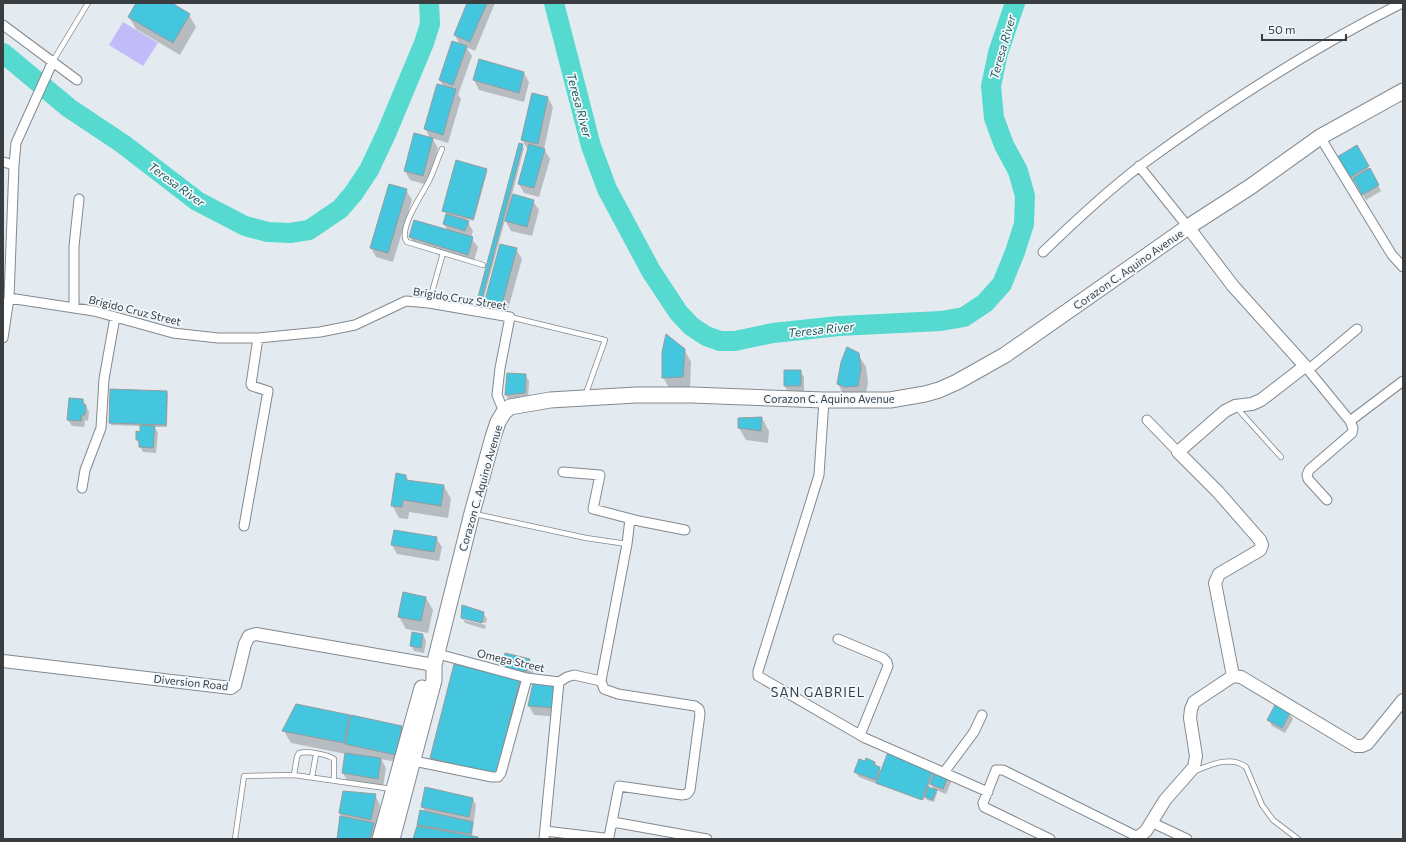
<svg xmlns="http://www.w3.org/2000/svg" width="1406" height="842" viewBox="0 0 1406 842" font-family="Commissioner,sans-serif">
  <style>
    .green { fill: #c2bbfa }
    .shadow { fill: #0003; fill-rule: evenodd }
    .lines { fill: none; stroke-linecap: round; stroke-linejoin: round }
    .river { stroke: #56d9ce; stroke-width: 20 }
    .building { fill: #44c6de; stroke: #949c9e }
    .service-casing { stroke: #83898e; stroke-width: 6 }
    .minor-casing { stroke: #83898e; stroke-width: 11 }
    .tertiary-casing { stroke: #83898e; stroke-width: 14 }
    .primary-casing { stroke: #83898e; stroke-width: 17 }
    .service { stroke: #fff; stroke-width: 4.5 }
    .minor { stroke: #fff; stroke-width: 9 }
    .tertiary { stroke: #fff; stroke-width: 12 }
    .primary { stroke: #fff; stroke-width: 15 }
    .labels { text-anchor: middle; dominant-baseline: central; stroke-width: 3.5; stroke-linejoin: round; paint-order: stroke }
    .street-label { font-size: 11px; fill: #3a3d3f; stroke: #f2f9fe }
    .water-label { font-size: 12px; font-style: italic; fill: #265d58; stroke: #f2f9fe }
    .quarter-label { font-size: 13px; letter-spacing: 1px; fill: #3a3d3f; stroke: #f2f9fe }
  </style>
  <rect width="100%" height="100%" fill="#e4ebf0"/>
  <path class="green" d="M123,22l35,21 -15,23 -34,-21z"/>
  <path class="shadow" d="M137,3h33l19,12 7,12 -16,28 -44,-26 -7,-12z
    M468,3h27l-20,48 -9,-4 6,9 -14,39 3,4 -13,44 -16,-5 6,10 -10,37 -18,-5 -5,-9 25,-33 -5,-10 18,-41 -3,-7 20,-35 -5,-10z
    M479,60l45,13 5,9 -5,20 -45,-12 -5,-10z
    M548,98l5,9 -9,42 6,10 -11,38 -15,-4 -5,-9 9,-34 -6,-10z
    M520,145l4,3 -12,47 21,6 6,9 -7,26 -21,-5 -6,-11 -23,85 -4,-4z
    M1357,147l24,44 -15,9 -10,-18 -2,1 -15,-26z
    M486,170l1,2 -13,49 -8,-2 7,12 -2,7 7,9 -5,17 -58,-18 -5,-9 38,-6 -4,-7 3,-10 -4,-3z
    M406,190l6,10 -19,62 -17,-5 -5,-9z
    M516,249l6,10 -15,54 -15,-4 -6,-10z
    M684,349l7,13 -1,27 -20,1 -7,-13z
    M858,354l8,13 2,15 -3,17 -20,-2 -7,-13z
    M800,371l4,6v15h-16l-3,-6z
    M525,375l4,6 -1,18 -19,2 -3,-6z
    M166,392l2,2 -1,33h-13l4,6 -2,20 -13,-1 -6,-12 4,-7v-7l-30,-1 -1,-2z
    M83,400l6,12 -1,9 -3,-1 -1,7 -12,-1 -4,-6z
    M762,418l7,13 -1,12 -22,-3 -7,-12z
    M406,476l3,5 35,5 7,13 -3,19 -39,-6 -1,7 -9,-1 -7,-13z
    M436,538l6,9 -3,14 -42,-7 -5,-9z
    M426,598l7,12 -5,23 -22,-4 -7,-12z
    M483,613l4,6 -1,4 -22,-5v2l22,5 -1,4 -20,-6 -3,-6z
    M423,635l3,6 -2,12 -10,-2 -3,-6z
    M506,654l23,6 5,9 -3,11 -23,-4z
    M519,681l3,6 -23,93 -64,-16 -4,-6z
    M561,695v22l-27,-2 -5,-9z
    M1289,713l4,6 -8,14 -13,-7 -3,-6z
    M349,716l2,3 51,8 5,9 -6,27 -20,-4 5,9 -3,19 -35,-5 -5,-9 3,-19 -55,-11 -7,-12z
    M888,753l59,23 4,6 -5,12 -10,-4 1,3 -3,9 -7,-2 -2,-3 -1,3 -45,-17v2l44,17 -64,-25 -4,-5 20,-9 6,8zM930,783l4,7 -5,-2z
    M344,792l31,3 5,10 -4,23 1,11h-39l3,-22 -1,-4z
    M473,799l3,6 -4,31 6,3h-64l6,-11 -2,-3 7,-13 -3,-6z"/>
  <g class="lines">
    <path class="river" d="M554,3l37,143 16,43 44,82 27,41 13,14 15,10 14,5h15l38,-8 66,-7 102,-5 23,-4 21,-14 17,-19 13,-32 9,-28 1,-28 -7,-25 -14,-26 -10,-27 -3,-32 7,-33 17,-50
      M3,53l66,55 54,36 74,57 48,25 23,6 22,1 19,-3 31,-21 13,-15 16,-24 17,-36 38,-91 6,-19 -1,-21"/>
  </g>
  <path class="building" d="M136,3h36l18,11 -17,29 -45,-26z
    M467,3h20l-17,39 -16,-7z
    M452,41l15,5 -14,39 -14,-5z
    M479,59l45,13 -5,21 -46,-13z
    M437,84l19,5 -13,46 -19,-6z
    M532,93l16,4 -10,47 -17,-4z
    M414,133l19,5 -10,38 -19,-5z
    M519,143l4,1 -42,158 -4,-1z
    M529,144l16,5 -11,39 -16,-4z
    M1357,145l12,21 -20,12 -12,-21z
    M456,160l31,9 -14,50 -31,-8z
    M1370,168l9,17 -17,10 -9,-17z
    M389,184l18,5 -19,64 -18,-5z
    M513,194l21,6 -7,27 -22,-6z
    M446,214l23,7 -4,10 -22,-7z
    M414,220l59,17 -5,18 -59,-18z
    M500,244l17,4 -15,56 -17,-4z
    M666,334l19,15 -2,28 -21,1v-26z
    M847,347l12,6 2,16 -3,17 -13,1 -8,-3 4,-22z
    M784,370h17v16h-17z
    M507,373l19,1 -1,19 -20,2z
    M110,389l57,2 -1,34 -57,-2z
    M69,398l14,1v6h3l-1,10h-3l-1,6 -14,-1z
    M762,417l-1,14 -23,-3v-10z
    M140,425l15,1 -2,22 -14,-1v-7h-3v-9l4,1z
    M396,473l10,2v5l38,5 -3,21 -38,-6 -1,7 -11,-1z
    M394,530l43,7 -3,15 -43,-7z
    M403,592l23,5 -5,24 -23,-4z
    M462,605l22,7 -2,11 -21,-5z
    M412,632l11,2 -2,14 -11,-2z
    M505,653l25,6 -4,13 -24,-5z
    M454,664l66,16 -24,95 -66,-17z
    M533,683l23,2v23l-28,-2z
    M296,704l54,11 -6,28 -62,-12z
    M1275,705l15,8 -8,15 -15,-8z
    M351,715l51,11 -6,29 -51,-11z
    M888,752l45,18 -11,30 -46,-17z
    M345,753l36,5 -3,21 -36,-6z
    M866,758l9,4 -1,3 6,2 -4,13 -22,-8 5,-13 6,2z
    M935,770l13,6 -5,13 -13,-5z
    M425,787l48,11 -4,19 -48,-10z
    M928,787l9,3 -5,10 -7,-3z
    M343,791l33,3 -5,26 -32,-7z
    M420,810l53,12 -2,12 -54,-9z
    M340,816l34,7 -4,16h-33z
    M417,826l61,11v2h-65z"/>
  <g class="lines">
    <defs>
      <path id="service" d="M53,61l35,-58
        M442,149c-5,11 -8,22 -13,32 -6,12 -32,49 -22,61l76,23
        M429,303l14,-50
        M510,317l95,23 -20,56
        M1236,407l45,50
        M475,514l111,24 41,6
        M1195,771c15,-6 36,-16 51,-4l16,38 11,15 25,19
        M294,775l3,-18 2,-4c9,-2 28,1 35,6v21
        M312,777l4,-23
        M235,839l9,-63 50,-1 98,14"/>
      <path id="minor" d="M3,25l74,55
        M1320,137l72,118 11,12
        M3,162l11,3 -5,133 85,13 79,22 45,5h40l62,-6 35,-7 51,-24 23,2 81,14 -10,51 -3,27 7,17
        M14,165l2,-22 37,-82
        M1139,166l49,61
        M1043,252c31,-30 63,-60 97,-86 83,-61 170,-117 262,-163
        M74,307v-61l5,-47
        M3,338l6,-40
        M1305,366l45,55 53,-40
        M1308,370l49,-41
        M824,400l-5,75 -61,196v5l107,62 123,54
        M1147,420l31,32
        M563,472l37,3 -7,34 46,12 46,9
        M82,488l3,-18 16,-42 3,-49 11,-62
        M1327,500l-19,-21 -1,-4 2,-5 43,-37 1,-5 -3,-7
        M244,526l24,-135 -16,-5 -1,-2 7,-46
        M838,639l45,19 4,4 1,4 -28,69
        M438,654l89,24 32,4 8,-5 7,-2 27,6
        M414,761l78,16h6l3,-4 26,-95
        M945,771l29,-39 8,-17
        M613,822l94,17
        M1151,822l36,17
        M545,831l59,7 5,-1 10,-51 63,9 5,-1 3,-4 10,-76 -1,-5 -4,-3 -77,-12 -14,-5 -3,-8 26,-137 3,-25
        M544,839l15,-157
        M1050,839l-66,-32 -1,-4 13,-33h7l135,67"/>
      <path id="tertiary" d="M1188,227l45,59 72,80 -44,34 -9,4 -17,2 -10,5 -47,41 40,40 42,48 2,5 -2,5 -41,24 -4,9 18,93
        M3,661l228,27 4,-3 10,-41 4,-8 7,-2 178,31
        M1233,676l8,1 115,69h6l5,-2 36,-44
        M1136,839l10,-8 19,-31 29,-33 2,-11 -6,-38 1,-9 3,-7 39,-26"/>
      <path id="primary" d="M380,839l42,-151
        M392,839l42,-159v-15l38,-152 21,-76 5,-15 6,-10 6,-5 40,-7 86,-5h56l132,5h66l35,-6 14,-4 18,-8 48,-27 183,-128 62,-40 70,-50 83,-46"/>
    </defs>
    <use href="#service" class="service-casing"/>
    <use href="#minor" class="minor-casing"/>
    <use href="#tertiary" class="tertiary-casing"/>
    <use href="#primary" class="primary-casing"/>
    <use href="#service" class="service"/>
    <use href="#minor" class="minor"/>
    <use href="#tertiary" class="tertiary"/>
    <use href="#primary" class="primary"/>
  </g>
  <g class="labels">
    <g class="street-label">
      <text transform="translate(1128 269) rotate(-35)">Corazon C. Aquino Avenue</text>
      <text transform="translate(460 298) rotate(9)">Brigido Cruz Street</text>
      <text transform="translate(135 310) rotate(14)">Brigido Cruz Street</text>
      <text x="829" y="398">Corazon C. Aquino Avenue</text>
      <text transform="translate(480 488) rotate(-74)">Corazon C. Aquino Avenue</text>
      <text transform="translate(511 660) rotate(13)">Omega Street</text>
      <text transform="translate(191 682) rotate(6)">Diversion Road</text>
    </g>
    <g class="water-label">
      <text transform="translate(1002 47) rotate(-74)">Teresa River</text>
      <text transform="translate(580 105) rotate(75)">Teresa River</text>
      <text transform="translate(177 184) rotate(36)">Teresa River</text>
      <text transform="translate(821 329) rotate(-6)">Teresa River</text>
    </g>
    <g class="quarter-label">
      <text x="818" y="692">SAN GABRIEL</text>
    </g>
  </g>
  <rect width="1406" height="842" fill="none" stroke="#3a3d3f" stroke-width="8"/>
  <path d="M1262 34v6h84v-6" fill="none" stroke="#3a3d3f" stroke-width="2"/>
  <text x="1268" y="34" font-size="12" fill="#3a3d3f" stroke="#f2f9fe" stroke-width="3" paint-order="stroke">50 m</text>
</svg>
